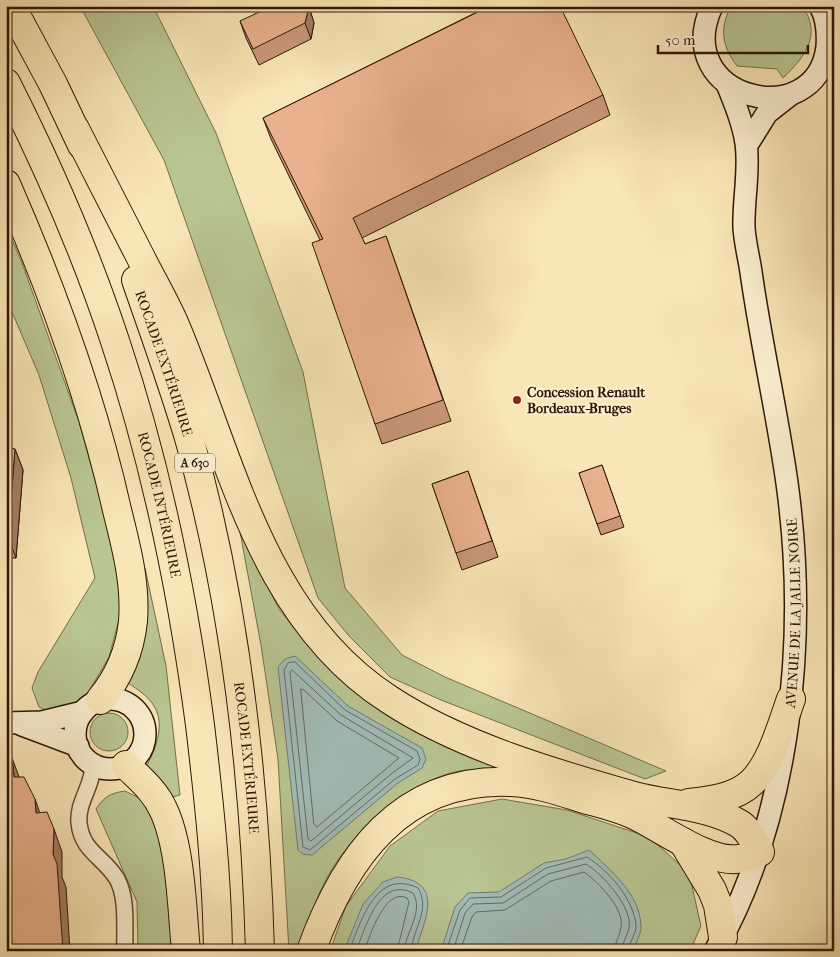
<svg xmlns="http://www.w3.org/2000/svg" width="840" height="957" viewBox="0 0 840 957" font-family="'IM FELL French Canon',serif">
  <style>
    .green { fill: #b9c692; stroke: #746e4b }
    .water { fill: #a1bdb8; stroke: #737a70 }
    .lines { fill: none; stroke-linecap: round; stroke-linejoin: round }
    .shore { stroke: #686a5e; stroke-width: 1 }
    .minor-casing { stroke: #624a30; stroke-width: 18 }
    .secondary-casing { stroke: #2f1604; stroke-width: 24 }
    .motorway-casing { stroke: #2f1604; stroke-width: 30 }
    .minor { stroke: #fbefd0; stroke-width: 15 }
    .secondary { stroke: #fbefd0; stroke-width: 21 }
    .motorway { stroke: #f9e6b6; stroke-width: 28 }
    .wall { fill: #c89879; stroke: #2f1604 }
    .shaded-wall { fill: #a37c63; stroke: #2f1604 }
    .building { fill: #e9b18d; stroke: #2f1604 }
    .poi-dot { fill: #8f2418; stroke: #fbefd0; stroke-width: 2 }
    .labels { text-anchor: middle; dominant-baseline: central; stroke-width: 4; stroke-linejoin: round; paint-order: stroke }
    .shield { fill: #fbefd0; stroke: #6c5741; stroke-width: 1 }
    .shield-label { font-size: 12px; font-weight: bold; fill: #2f1604 }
    .street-label { font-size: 14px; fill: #2f1604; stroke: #fbefd0 }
    .poi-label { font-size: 14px; font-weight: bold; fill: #2f1604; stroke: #fbefd0; text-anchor: start }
  </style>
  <rect width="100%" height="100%" fill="#f9e6b6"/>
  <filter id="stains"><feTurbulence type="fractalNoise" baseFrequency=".004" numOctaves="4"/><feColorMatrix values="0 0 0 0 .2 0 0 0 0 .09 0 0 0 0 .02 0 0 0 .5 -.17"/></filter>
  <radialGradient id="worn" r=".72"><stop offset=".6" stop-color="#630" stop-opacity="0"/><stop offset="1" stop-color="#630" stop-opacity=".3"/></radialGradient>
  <path class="green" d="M80,6h73l63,127 87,239 42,216 57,67 43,22 221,94 -21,8 -204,-79 -51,-23 -41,-41 -31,-38 -154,-438z
    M731,6h71c21,28 2,52 -19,72l-6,-9 -40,-3c-15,-20 -18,-37 -6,-60z
    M6,225l16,38 57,159 39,141 3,49 -12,45 -23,39 -30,19 -17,-8 -7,-19 6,-16 57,-94 -24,-100 -32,-103 -33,-77z
    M240,532l39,77 38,47 41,37 52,33 102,43c-17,1 -36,-1 -53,2 -46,9 -98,54 -123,92 -18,26 -27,58 -37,88h-10l-11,-192 -17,-114z
    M145,568l21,98 14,129 -15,4 -21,-27c9,-19 23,-45 10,-66 -5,-9 -17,-17 -26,-23l14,-34 4,-28z
    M90 732a19 19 0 1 1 38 0a19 19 0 1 1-38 0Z
    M125,791c7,4 17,7 23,13 20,18 23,119 23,147h-33l-1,-49 -41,-93c8,-12 14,-16 29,-18z
    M502,799l65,11 82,27 40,36 12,53 -11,25h-360l16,-45 44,-60 48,-35z"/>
  <path class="water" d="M295,656l53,50 74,42 4,11 -4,9 -24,15 -86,72 -9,-1 -5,-4 -20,-183 7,-8z
    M589,850c22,21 50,43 52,75 1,8 -6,19 -8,26h-192l14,-44 13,-14 31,-1 45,-29 22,-4z
    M397,877c48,5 28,43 18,74h-71l19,-47 20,-22z"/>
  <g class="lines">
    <path class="shore" d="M295,662l50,48 72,41 3,8 -2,6 -23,14 -85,71 -7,-3 -19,-177 4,-7z
      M292,670l49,45 72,43 -22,16 -80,67 -3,-2 -18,-167z
      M301,689l3,1 33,31 62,37 -82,69 -3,-3z
      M349,951c12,-30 27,-83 69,-63 13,21 -5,41 -7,63
      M356,951c10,-24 23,-75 57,-58 11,18 -7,39 -9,58
      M364,951c6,-15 21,-64 43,-53l2,4 -12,49
      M446,951l14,-41 10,-12 31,-1 45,-29 41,-11c22,14 46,41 49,68 1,8 -7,17 -8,26
      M453,951l12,-38 8,-9 30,-1 45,-29 38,-10c16,10 47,43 43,64 -2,8 -7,15 -7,23
      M460,951l12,-34 4,-5 29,-2 46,-29 33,-9c14,10 41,37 37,55 -1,9 -6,15 -7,24"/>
    <defs>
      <path id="minor" d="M93,765c0,21 -16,37 -14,58 3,29 25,34 38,56 11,20 7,50 8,72"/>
      <g id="secondary">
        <path d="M712,6c-43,93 104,129 115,41 1,-14 0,-29 -7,-41"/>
        <path d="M747,145l20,-32 23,-18"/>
        <circle cx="110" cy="734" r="35"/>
        <path d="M6,723l36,-1 41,-10"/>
        <path d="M22,725l56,21"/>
        <path id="s1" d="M715,951c77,-136 93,-316 72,-468 -10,-71 -26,-140 -36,-211 -2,-14 -6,-29 -7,-44 -1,-28 6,-57 2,-85 -3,-20 -11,-39 -19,-59"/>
      </g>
      <g id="motorway">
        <path d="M11,6l42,78 29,61"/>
        <path id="s2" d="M6,83c42,83 80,170 109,258 42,125 68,255 85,384 9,76 17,150 18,226"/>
        <path d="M75,129c22,43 44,86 66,129 11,22 24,44 34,67 56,132 86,293 215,375 70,46 163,73 244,96 33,9 73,9 104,27 11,6 16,18 22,29 -7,3 -15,6 -22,7 -31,4 -77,-32 -106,-45 -16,-7 -34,-11 -51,-16 -22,-7 -46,-15 -70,-16 -110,-5 -166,75 -200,169"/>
        <path d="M6,184c46,105 86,214 111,326 9,36 19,73 16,111 -3,30 -14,56 -33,79"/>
        <path id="s3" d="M136,280c18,52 37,104 53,158 47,166 66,340 71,513"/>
        <path d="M126,765c14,14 29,26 37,44 18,37 19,101 23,142"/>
        <path d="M689,803c20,-2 46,-5 62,-20 20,-18 31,-59 40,-84"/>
        <path d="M683,842l29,48 6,15 5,32"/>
      </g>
    </defs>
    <use href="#minor" class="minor-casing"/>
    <use href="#secondary" class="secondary-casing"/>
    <use href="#motorway" class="motorway-casing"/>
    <use href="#minor" class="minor"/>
    <use href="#secondary" class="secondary"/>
    <use href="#motorway" class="motorway"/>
  </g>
  <path class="wall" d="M482,6l121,89 7,20 -248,123 3,6 21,-8 65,185 -69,23 -7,-20 -55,-184 -49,-101 -8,-21 220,-109z
    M309,7l5,16 -3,16 -52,26 -13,-27 -6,-17z
    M6,448l9,1 8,21 -7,88h-10z
    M602,465l22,62 -23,8 -22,-62z
    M468,471l30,86 -36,13 -30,-86z"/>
  <path class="shaded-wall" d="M309,7l5,16 -3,16 -6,-16z
    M15,449l8,21 -7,88 -8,-21z
    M12,758l9,24 -7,-5z
    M35,799l8,23 -7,-9z
    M54,829l8,23v25l4,10 4,64h-7l-10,-97z"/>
  <path class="building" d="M272,6l37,1 -4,16 -52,26 -13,-28z
    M483,6h77l43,89 -250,123 12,26 21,-8 57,164 -68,24 -63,-181 11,-4 -60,-121 221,-109z
    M6,448l9,1 -7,88h-2z
    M602,465l18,51 -23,8 -18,-51z
    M468,471l24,70 -36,12 -24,-69z
    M12,758l2,19h10l11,22 1,14 11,-1 7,17 -1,25 4,10 6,87h-57v-192z
    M834,932v19h-9z"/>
  <circle class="poi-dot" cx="517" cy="400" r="5"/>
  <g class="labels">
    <rect class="shield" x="175" y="453.5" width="40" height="19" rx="4"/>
    <g class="shield-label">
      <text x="195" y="463">A 630</text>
    </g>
    <g class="street-label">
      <text stroke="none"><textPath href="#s3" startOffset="88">ROCADE EXTÉRIEURE</textPath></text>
      <text stroke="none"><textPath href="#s2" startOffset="450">ROCADE INTÉRIEURE</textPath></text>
      <text stroke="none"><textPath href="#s1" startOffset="351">AVENUE DE LA JALLE NOIRE</textPath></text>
      <text stroke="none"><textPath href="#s3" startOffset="492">ROCADE EXTÉRIEURE</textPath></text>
    </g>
    <g class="poi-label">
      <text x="527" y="392">Concession Renault<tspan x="527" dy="16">Bordeaux-Bruges</tspan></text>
    </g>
  </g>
  <rect width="840" height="957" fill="none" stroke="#f9e6b6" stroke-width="25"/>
  <rect x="8" y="8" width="825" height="942" fill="none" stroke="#2f1604" stroke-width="2.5"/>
  <rect x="12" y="12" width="815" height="932" fill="none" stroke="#2f1604"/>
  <path d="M658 45v8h150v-8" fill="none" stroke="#2f1604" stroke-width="2.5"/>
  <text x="665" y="45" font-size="15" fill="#2f1604" stroke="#fbefd0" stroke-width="4" paint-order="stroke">50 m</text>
  <rect width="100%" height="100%" filter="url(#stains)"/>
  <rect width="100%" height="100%" fill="url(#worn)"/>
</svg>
